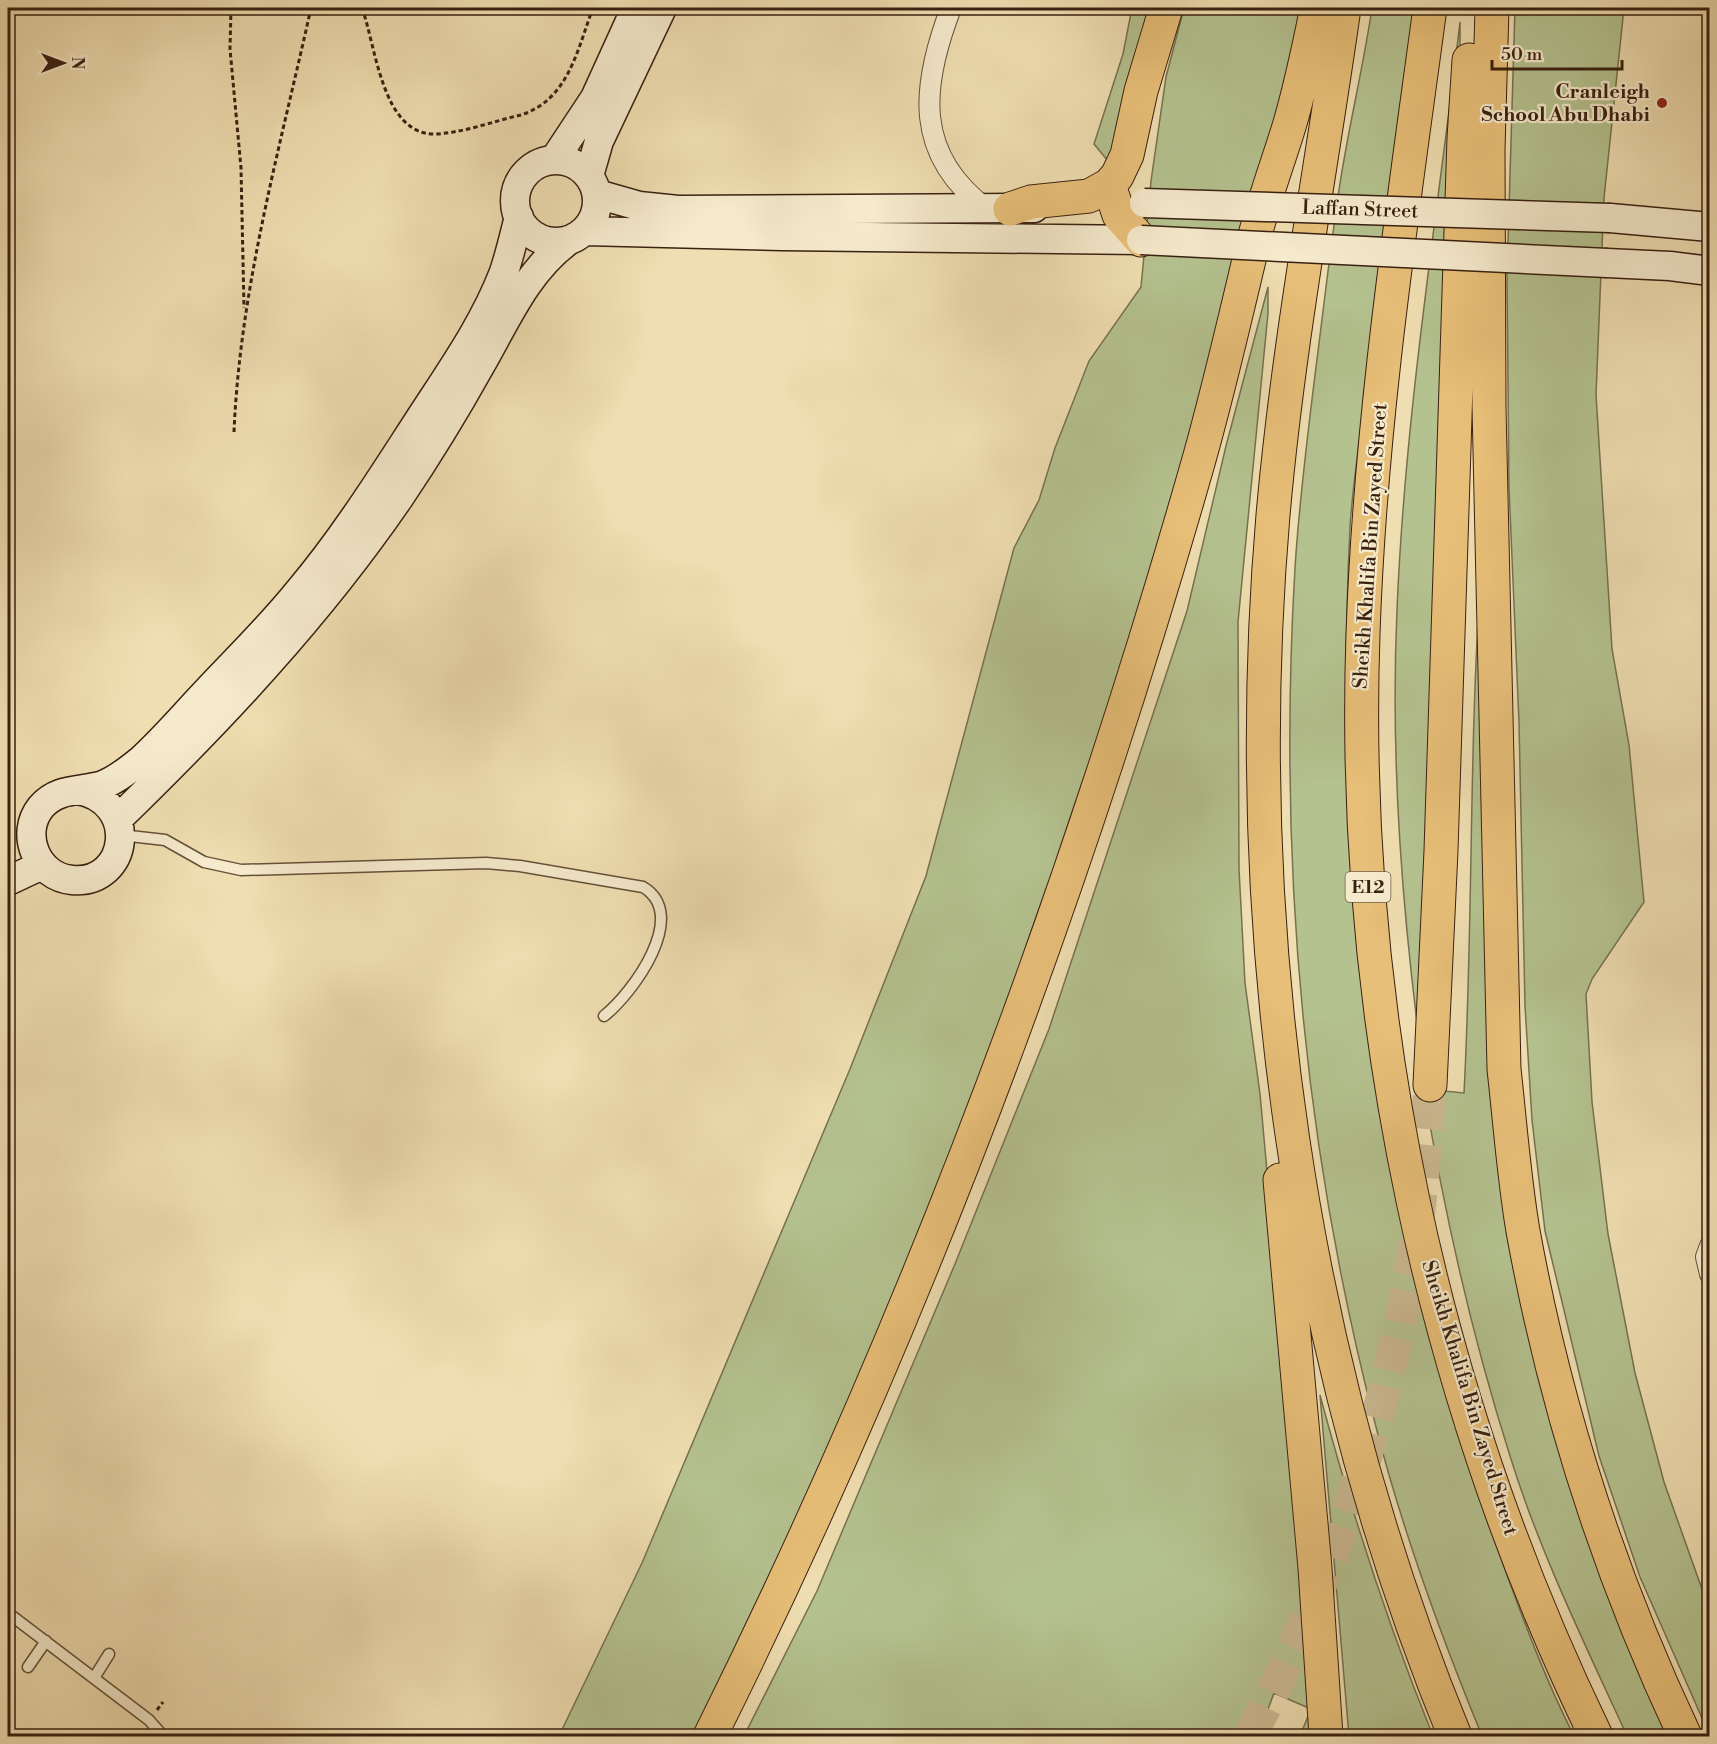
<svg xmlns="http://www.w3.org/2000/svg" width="1717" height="1744" viewBox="0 0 1717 1744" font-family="'Libre Bodoni',serif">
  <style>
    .green { fill: #b4c28f; stroke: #767150; stroke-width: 1.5 }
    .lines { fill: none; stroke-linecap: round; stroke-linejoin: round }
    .highway-tunnel { stroke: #cbb891; stroke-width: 33; stroke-dasharray: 33 16; stroke-linecap: butt }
    .lane-casing { stroke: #665039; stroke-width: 13 }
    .street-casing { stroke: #665039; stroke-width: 22 }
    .secondary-casing { stroke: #392011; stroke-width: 31 }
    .highway-casing { stroke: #392011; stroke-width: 35 }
    .path { stroke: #392011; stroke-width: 3; stroke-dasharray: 4.5 3; stroke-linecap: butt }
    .lane { stroke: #f5eacc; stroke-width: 10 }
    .street { stroke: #f5eacc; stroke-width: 20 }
    .secondary { stroke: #f5eacc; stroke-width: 28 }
    .highway { stroke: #e8bf78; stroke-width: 33 }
    .secondary-bridge-casing { stroke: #392011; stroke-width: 31; stroke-linecap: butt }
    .secondary-bridge { stroke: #f5eacc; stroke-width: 28 }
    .poi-dot { fill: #8f2418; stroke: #f5eacc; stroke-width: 2 }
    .labels { text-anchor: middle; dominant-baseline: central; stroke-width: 4.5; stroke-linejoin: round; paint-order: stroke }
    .shield { fill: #f5eacc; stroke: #715d49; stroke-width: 1.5 }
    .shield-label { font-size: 18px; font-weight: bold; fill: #392011 }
    .poi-label { font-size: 20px; font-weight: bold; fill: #392011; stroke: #f5eacc; text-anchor: end }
    .street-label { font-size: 20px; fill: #392011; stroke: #f5eacc }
  </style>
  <rect width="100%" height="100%" fill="#efdeb1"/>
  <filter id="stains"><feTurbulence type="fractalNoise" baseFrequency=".00333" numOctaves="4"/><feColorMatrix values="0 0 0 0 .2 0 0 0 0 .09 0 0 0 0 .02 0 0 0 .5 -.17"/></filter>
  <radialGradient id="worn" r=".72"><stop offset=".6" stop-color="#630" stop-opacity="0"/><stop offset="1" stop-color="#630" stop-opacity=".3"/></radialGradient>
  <path class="green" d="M1132,8h17l-17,74 -24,79 -14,-17 29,-90z
    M1184,8h122l-38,172 -223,735 -196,498 -151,323h-139l83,-173 208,-494 76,-193 88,-328 25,-48 16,-52 34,-87 52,-74 10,-106 15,-104z
    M1372,8h45c-18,126 -36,251 -51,378 -5,47 -13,94 -16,141 -18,356 26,702 153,1037 21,58 43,117 71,172h-92c-41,-100 -79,-203 -106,-309 -73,-280 -98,-570 -81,-859 4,-65 12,-129 20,-193 8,-62 15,-124 24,-185 9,-61 24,-121 33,-182z
    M1515,8h109l-20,190 -8,197 16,254 17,96 15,157 -52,77 -6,15 6,108 16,132 27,139 29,109 45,127v125l-69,-157 -41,-121 -54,-225 -13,-111 -7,-114 -6,-284 -10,-235 -2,-211z
    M1460,22v28l-36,1027c-21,-155 -34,-311 -27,-467 8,-197 40,-392 63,-588z
    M1268,287v26l-30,309 1,247 6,114 15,111 58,642h-18l11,-27 -37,-16 -16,43h-514l73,-145 138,-327 94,-235 138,-418 39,-165z
    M1480,587l29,624 163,525h-45c-42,-92 -87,-183 -117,-280 -38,-120 -66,-243 -86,-367l40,4c9,-169 5,-337 16,-506z
    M1320,1395c31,116 68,230 113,341h-84z"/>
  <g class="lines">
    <path class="highway-tunnel" d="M1250,1736c81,-152 136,-317 164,-488 8,-54 12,-108 16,-163"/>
    <defs>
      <path id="lane" d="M121,835l44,5 39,22 37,8 245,-7 34,3 123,21c47,28 -10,106 -39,129
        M8,1613l141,107 14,16
        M28,1667l18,-26
        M94,1678l15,-24"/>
      <path id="street" d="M951,8c-30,78 -38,147 37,202
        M1710,1246l-4,11 4,17"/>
      <path id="secondary" d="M515 201a41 41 0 1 1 82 0a41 41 0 1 1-82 0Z
        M554,160l41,-62 41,-90
        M589,176l10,-35 63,-133
        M597,194l42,12 39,4 356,-2
        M1610,218l100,9
        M585,231l197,5 359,4
        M1607,263l63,3 40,5
        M77,790c63,10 53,95 -5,90 -35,-3 -53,-46 -31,-73 17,-20 40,-15 62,-22 13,-5 27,-16 38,-25 24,-22 45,-47 68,-71 30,-32 62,-63 90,-98 44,-52 81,-111 118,-168 31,-48 67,-98 87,-151 6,-18 10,-36 15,-55
        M118,819c103,-100 200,-203 281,-321 29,-43 56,-87 81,-132 26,-45 46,-94 88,-125
        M8,881l34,-16"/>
      <path id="highway" d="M1344,8c-24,169 -56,337 -71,507 -35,410 26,841 182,1221
        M1430,8c-28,207 -60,417 -67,626 -13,378 68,762 233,1102
        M1492,8l-4,142 1,257 15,662c6,54 10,109 19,162 32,176 86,344 162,505
        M1109,185l10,30 22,25
        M1010,209l21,-7 58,-6 20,-11 8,-9 10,-21 14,-64 25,-83
        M1430,1085l11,-234 23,-713 5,-78
        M1280,1180l35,388 11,168
        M710,1736c203,-408 363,-835 488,-1273 21,-74 38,-149 56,-224 9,-36 22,-71 33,-106 13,-41 21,-83 30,-125"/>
    </defs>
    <use href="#lane" class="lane-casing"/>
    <use href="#street" class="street-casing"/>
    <use href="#secondary" class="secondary-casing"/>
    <use href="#highway" class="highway-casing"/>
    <path class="path" d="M231,8l-1,41 11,119 3,140
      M362,8c14,38 20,127 73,126 28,-1 59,-13 86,-19 48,-16 56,-65 72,-107
      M234,432c6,-144 46,-284 77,-424
      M157,1710l6,-8"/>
    <use href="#lane" class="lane"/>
    <use href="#street" class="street"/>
    <use href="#secondary" class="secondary"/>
    <use href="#highway" class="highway"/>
    <defs>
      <path id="secondary-bridge" d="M1144,203l466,15
        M1141,240l466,23"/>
    </defs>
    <use href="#secondary-bridge" class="secondary-bridge-casing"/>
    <use href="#secondary-bridge" class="secondary-bridge"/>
  </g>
  <circle class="poi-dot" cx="1662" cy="103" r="6"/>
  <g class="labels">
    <rect class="shield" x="1345.5" y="872" width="45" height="30" rx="4.5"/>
    <g class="shield-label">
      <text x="1368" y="887">E12</text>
    </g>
    <g class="poi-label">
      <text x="1650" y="92">Cranleigh<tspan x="1650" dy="23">School Abu Dhabi</tspan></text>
    </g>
    <g class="street-label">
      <text transform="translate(1360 210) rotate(2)">Laffan Street</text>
      <text transform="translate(1371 546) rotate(-86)">Sheikh Khalifa Bin Zayed Street</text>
      <text transform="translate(1469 1398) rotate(73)">Sheikh Khalifa Bin Zayed Street</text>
    </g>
  </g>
  <rect width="1717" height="1744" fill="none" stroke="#efdeb1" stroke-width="30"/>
  <rect x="9" y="9" width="1699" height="1726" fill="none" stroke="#392011" stroke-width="3"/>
  <rect x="15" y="15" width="1687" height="1714" fill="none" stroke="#392011" stroke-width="1.5"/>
  <g transform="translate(63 63) rotate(90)" stroke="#f5eacc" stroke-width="4.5" paint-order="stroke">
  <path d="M0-4.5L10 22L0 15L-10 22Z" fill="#392011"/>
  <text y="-9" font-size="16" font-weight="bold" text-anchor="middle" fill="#392011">N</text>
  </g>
  <path d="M1492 60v9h130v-9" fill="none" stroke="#392011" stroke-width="3"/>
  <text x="1501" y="60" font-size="18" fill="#392011" stroke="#f5eacc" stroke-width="4.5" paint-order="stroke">50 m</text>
  <rect width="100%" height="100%" filter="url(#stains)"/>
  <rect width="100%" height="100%" fill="url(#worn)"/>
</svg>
